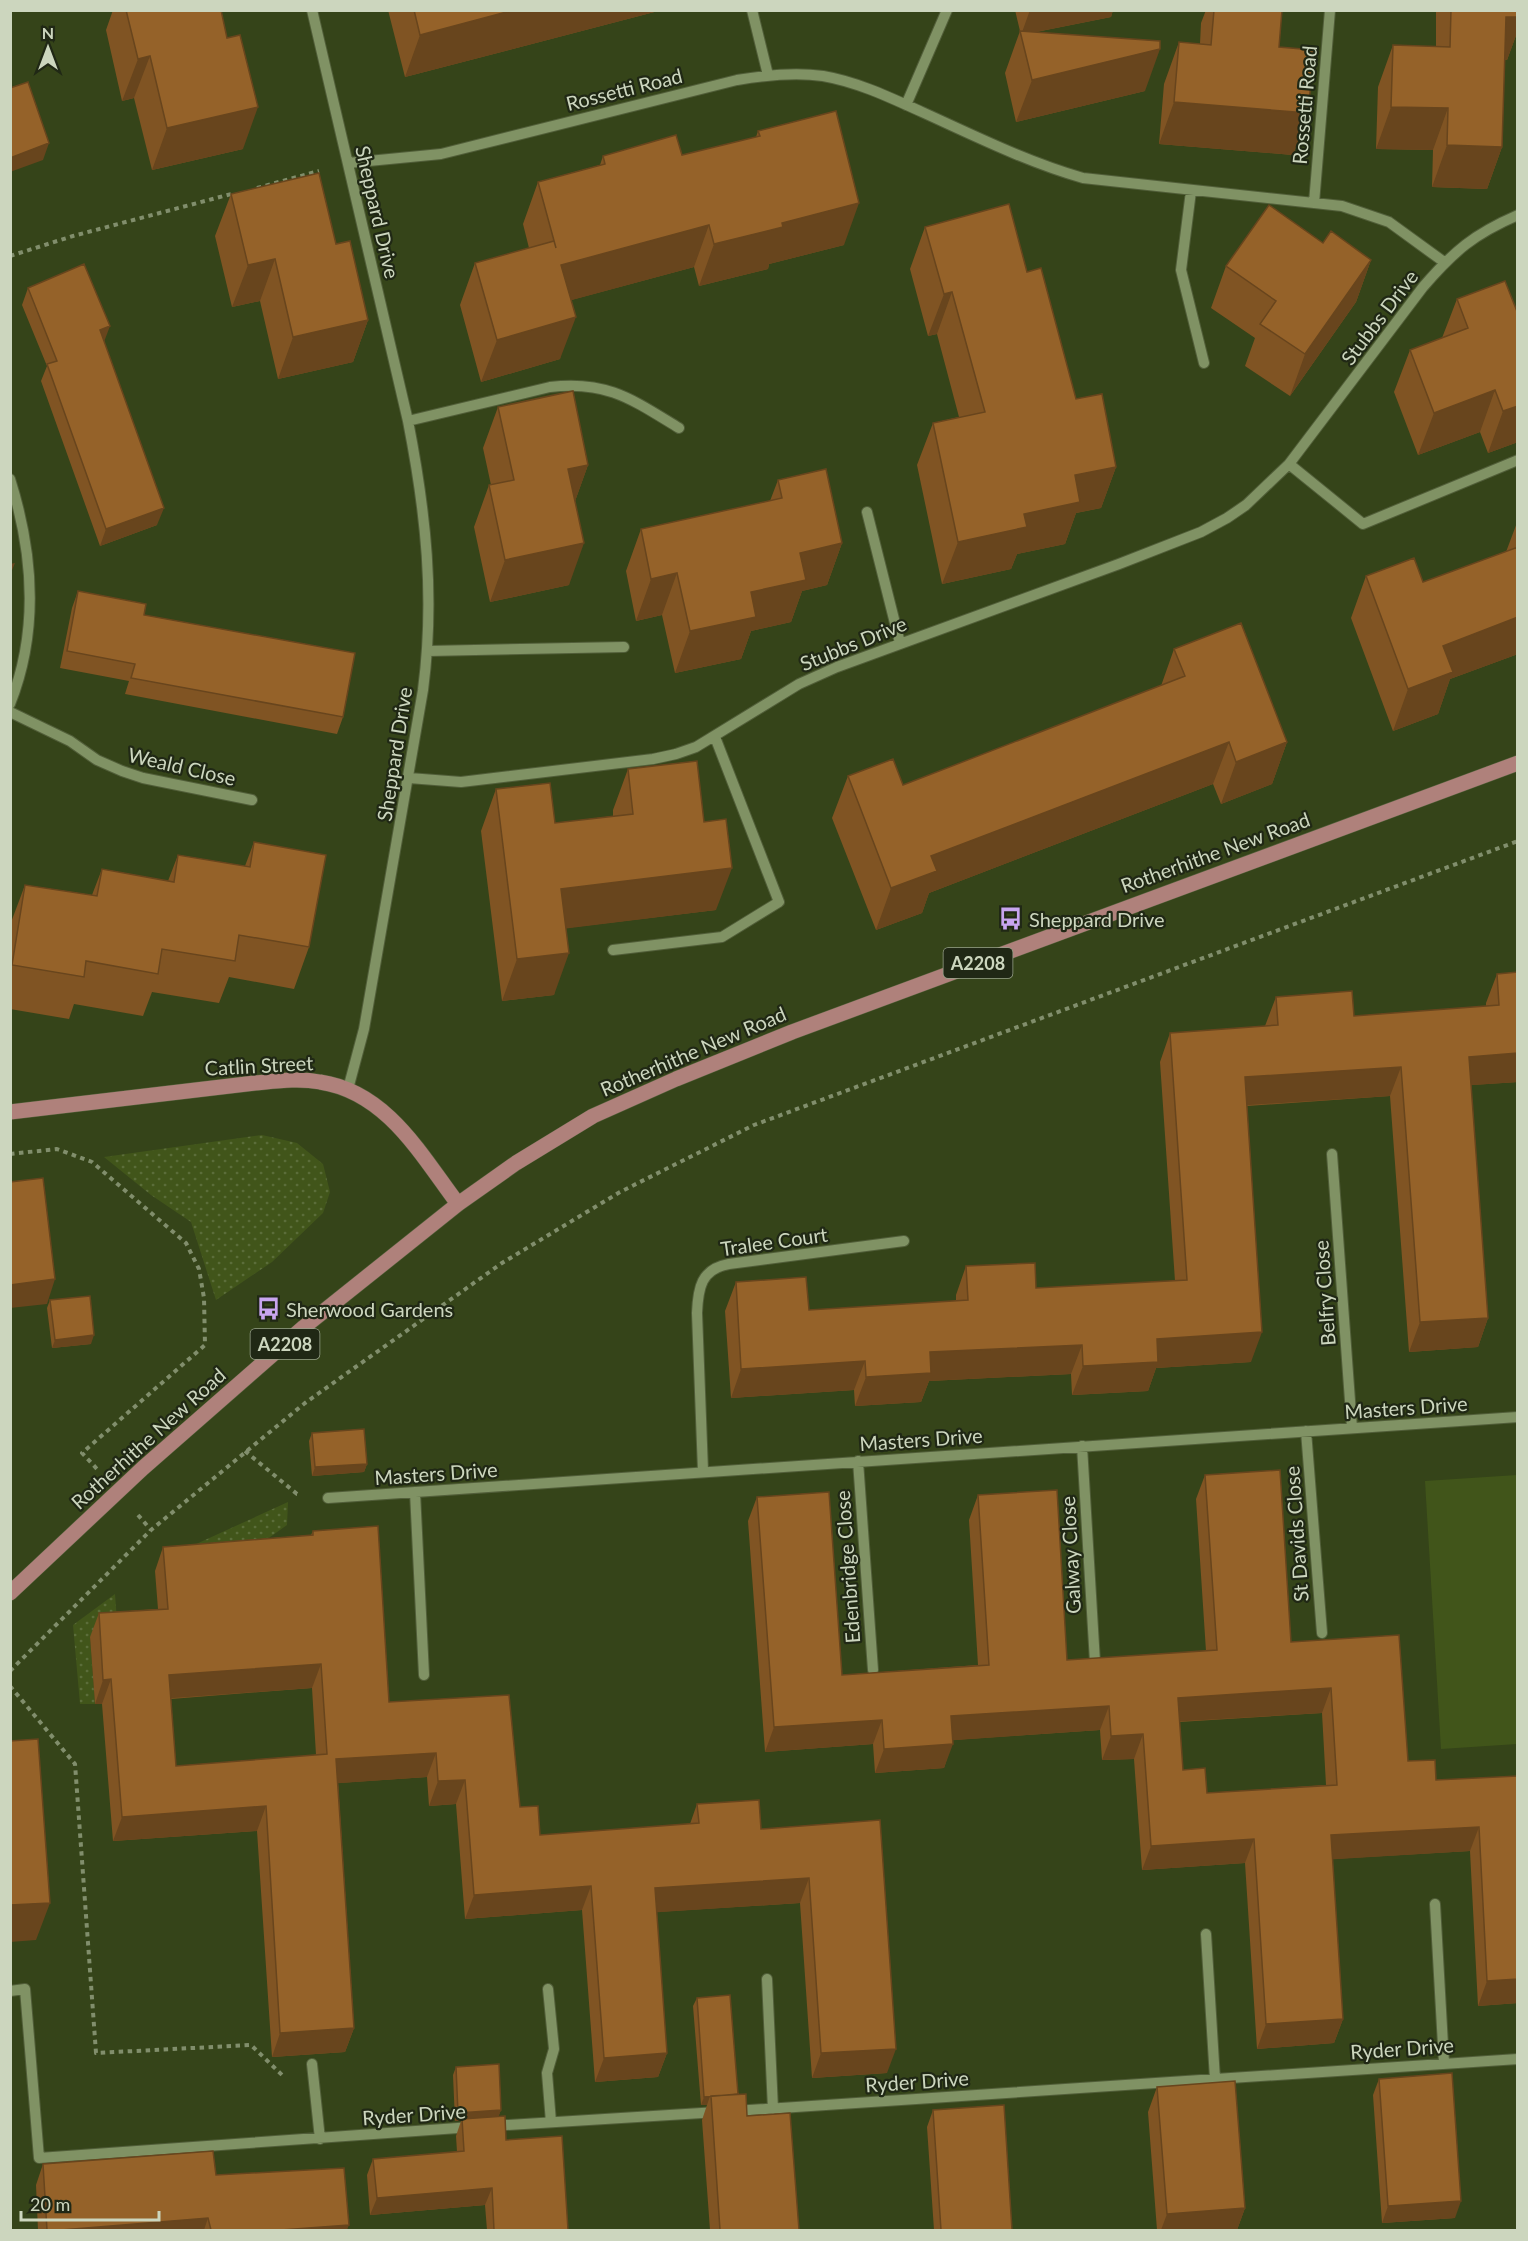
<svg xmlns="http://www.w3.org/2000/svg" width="1528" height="2241" viewBox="0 0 1528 2241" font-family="Lato,sans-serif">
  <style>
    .grass { fill: url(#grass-dots) }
    .green { fill: #41551a }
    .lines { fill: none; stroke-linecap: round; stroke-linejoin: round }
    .minor-casing { stroke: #515e39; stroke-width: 12 }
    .major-casing { stroke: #515e39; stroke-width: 16 }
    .path { stroke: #818e6c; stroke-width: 4; stroke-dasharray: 4.5 4.5; stroke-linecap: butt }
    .minor { stroke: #809264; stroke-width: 10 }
    .major { stroke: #af817b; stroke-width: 15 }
    .wall { fill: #805423; fill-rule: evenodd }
    .shaded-wall { fill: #68451d }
    .building { fill: #956229; stroke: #68451d; stroke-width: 1.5; fill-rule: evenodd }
    .labels { text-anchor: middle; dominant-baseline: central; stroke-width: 4.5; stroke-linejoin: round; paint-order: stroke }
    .shield { fill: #202815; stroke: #98a28b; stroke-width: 1.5 }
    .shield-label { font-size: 18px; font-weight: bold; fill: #ccd6be }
    .street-label { font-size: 20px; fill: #ccd6be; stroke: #202815 }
    .poi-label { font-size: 20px; fill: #ccd6be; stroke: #202815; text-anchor: start }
  </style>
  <defs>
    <pattern id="grass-dots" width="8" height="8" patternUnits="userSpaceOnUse" patternTransform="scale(1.5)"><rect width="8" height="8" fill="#41551a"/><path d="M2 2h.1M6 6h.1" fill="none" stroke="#5b6d3a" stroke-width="1.8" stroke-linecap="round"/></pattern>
  </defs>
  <rect width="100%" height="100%" fill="#354419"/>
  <path class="grass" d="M262,1135l35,8 26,21 7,28 -7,21 -51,49 -56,38 -25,-78 -40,-27 -47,-38z
    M288,1502l-1,23 -38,27 -79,4z
    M115,1594l3,41 -28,3 5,66h-15l-7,-79z"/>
  <path class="green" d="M1517,1475v269l-76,5 -16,-268z"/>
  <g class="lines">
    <defs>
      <path id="minor" d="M312,10l96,411c18,92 27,176 15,269l-59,339 -16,60
        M752,10l16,65
        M906,105l41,-95
        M348,163l93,-9 296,-74c29,-5 57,-8 86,-4 35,6 68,22 99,36 53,24 105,50 161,66l259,28 47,16 55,40
        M1191,191l-10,79 23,93
        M1314,203l16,-193
        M408,421l142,-34c57,-7 83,13 129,41
        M1289,464l74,60 155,-64
        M10,479c23,73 29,152 0,225
        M867,512l33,131
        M428,651l196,-4
        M10,712l60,29 27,19 25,11 21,7 109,22
        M409,778l52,4 192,-23 23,-5 20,-7 103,-63 38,-17 282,-103 82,-32 26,-14 19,-13 43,-41 134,-177c31,-36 51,-53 95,-72
        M613,950l109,-13 57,-35 -64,-165
        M1332,1154l20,274
        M1306,1431l16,202
        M1082,1446l13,216
        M858,1461l15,209
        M703,1471l-6,-158c1,-25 4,-44 32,-49l175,-23
        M415,1492l9,183
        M328,1498l1190,-81
        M1435,1904l9,159
        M1206,1934l9,145
        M767,1979l6,130
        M548,1989l6,60 -7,24 4,49
        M10,1991l15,-2 14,169 433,-31
        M312,2064l8,75
        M734,2111l784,-52
        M491,2126l227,-14"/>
      <path id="major" d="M10,1112l245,-29c22,-2 44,-5 65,-1 67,10 101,73 138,122
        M10,1593l133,-125 161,-141 154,-123 58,-41 77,-47 83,-37 116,-47 726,-269"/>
    </defs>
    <use href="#minor" class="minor-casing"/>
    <use href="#major" class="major-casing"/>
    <path class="path" d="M257,188l62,-17
      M10,256l63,-20 162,-43
      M10,1154l47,-5 35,13 94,81 13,26 5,29 1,47 -123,108 15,16
      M245,1451l52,43h3
      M138,1515l13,15
      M10,1671l141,-141 154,-127 197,-140 118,-71 134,-67 764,-284
      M10,1686l65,78 21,289 155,-8 31,30"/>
    <use href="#minor" class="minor"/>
    <use href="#major" class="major"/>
  </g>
  <path class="wall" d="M113,10h108l22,139 -91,21 -18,-72 -12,3 -16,-71z
    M388,10h274l-257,67z
    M1015,10h98l-2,7 -75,15 109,59 -129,31 -11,-49 15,-42z
    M1206,10h76l-3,37 29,66 -15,42 -134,-11 5,-60 15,-42 21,2 1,-21z
    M1436,10h82v20l-11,30h-3l-2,87 -15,42 -55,-2 1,-37 -57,-1 2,-62 15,-42 43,2z
    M758,131l86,114 -75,19 -1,5 -69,17 -5,-19 -123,33 -11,59 -79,23 -21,-77 15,-42 54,-15 -6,-24 15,-42 62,-17 3,-9 79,-1 74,-18z
    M231,194l105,50 32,76 -15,42 -75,17 -18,-78 -28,6 -17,-71z
    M925,227l102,45 49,127 40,68 -15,41 -25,5 -11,31 -48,10 -6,15 -69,15 -25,-119 16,-42 26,-6 -22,-83 -9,2 -18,-67z
    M1323,243l48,17 -15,42 -66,94 -45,-30 10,-28 -44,-30 15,-42z
    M28,288l76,54 53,183 -57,21 -59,-165 6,-15 -25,-61z
    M1457,299l61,143 -30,11 -8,-21 -62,23 -24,-63 16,-42 32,-12z
    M498,407l90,58 -13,36 -6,84 -79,17 -16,-75 15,-42h2l-8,-37z
    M778,480l64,63 -15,42 -25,6 -11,31 -40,9 -10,28 -66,14 -13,-58 -26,6 -10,-50 15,-42 129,-28z
    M1518,520v134l-68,25 -12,35 -45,17 -42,-113 15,-42 57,6 83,-30z
    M78,591l265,126 -6,17 -212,-40 4,-13 -69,-13 12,-60z
    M1174,649l113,93 -15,42 -51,20 -8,-20 -284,109 -7,20 -46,17 -44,-112 16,-42 55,9 258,-99z
    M628,769l76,53 12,88 -150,18 -12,67 -52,6 -21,-170 15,-42 59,34 58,-7v-6z
    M254,842l55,105 -15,42 -65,-12 -10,26 -67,-11 -9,24 -69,-12 -5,15 -59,-10v-84l15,-40 67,10 10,-26 66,12 10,-26 67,11z
    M1518,972v110l-47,3 17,233 -10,29 -69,5 -19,-256 -143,10 4,256 -95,6 -8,23 -76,4 -1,-21 -142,7 -8,21 -66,4 -1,-16 -123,8 -6,-87 11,-29 73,28 147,-9v-6l10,-29 70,22 139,-7 -15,-219 10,-29 95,-7 11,-29 78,19 132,-10v-3l11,-29z
    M50,1300l41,44 -39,4 -5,-40z
    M312,1433l55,31 -3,8 -52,4 -3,-35z
    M1205,1475l86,167 117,119 28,19 82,-4v227l-40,3 -8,-155 -138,8 11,160 -9,24 -77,6 -12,-186 -103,7 -8,-111 -32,1 -2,-30 -147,10 -9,28 -69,5 -2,-29 -108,8 -17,-231 9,-24 85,178 136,-10 -9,-145 9,-25 89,165 139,-9 -10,-152zM1322,1713l4,72 -119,8 -24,-23 -4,-48z
    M313,1531l76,171 131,105 20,28 150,-11 7,-20 64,25 119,-9 7,253 -75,5 -12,-175 -144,9 11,141 -9,24 -63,5 -13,-172 -117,9 -9,-115 -27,2 -2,-29 -89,6 16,245 -9,24 -73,5 -15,-226 -144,10 -11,-137h-7l-5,-67 9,-24 59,-4 -3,-38 8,-24 148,-12zM312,1688l4,67 -140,11 -5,-67z
    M697,1998l50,118 52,114h-89l-8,-110 5,-15h-6l-8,-99z
    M456,2067l45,43 -3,7 8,23 62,90h-81l-2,-25 -115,10 -3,-40 6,-16 84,-7 -1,-16 5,-15h-6l-2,-46z
    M1379,2079l76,139 -73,5 -9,-128z
    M1157,2087l88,121 -8,22h-80l-9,-118z
    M933,2110l79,120h-78l-7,-103z
    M43,2164l173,11 131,55h-309l-2,-45z"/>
  <path class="shaded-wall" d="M514,10h148l-257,67 15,-42z
    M1030,10h83l-2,7 -90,18z
    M1506,17h12v13l-11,30 -17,-1z
    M1160,49l-15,42 -129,31 16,-42z
    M150,56l-16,42 -12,3 16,-42z
    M1174,102l134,11 -15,42 -134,-11z
    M258,107l-15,42 -91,21 15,-42z
    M1391,107l57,1 -15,42 -57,-1z
    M49,143l-6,17 -33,12v-14z
    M1447,145l55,2 -15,42 -55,-2z
    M859,203l-15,42 -75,19 -1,5 -69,17 15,-42 68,-21z
    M709,225l-15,42 -148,40 15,-42z
    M275,259l-15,42 -28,6 16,-42z
    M1371,260l-15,42 -66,94 15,-42z
    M952,292l-15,42 -9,2 16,-42z
    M576,317l-16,42 -79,23 16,-42z
    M368,320l-15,42 -75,17 15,-42z
    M110,326l-6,16 -4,-12z
    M1495,390l-15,42 -62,23 16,-42z
    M1518,406v36l-30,11 15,-42z
    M588,465l-15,42 -5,-38z
    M1116,467l-15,41 -25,5 -11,31 -48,10 -6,15 -69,15 16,-42 66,-28 51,-39z
    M164,508l-7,17 -57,21 6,-17z
    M584,543l-15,42 -79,17 15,-42z
    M842,543l-15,42 -25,6 -11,31 -40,9 -10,28 -66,14 15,-42 110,-78z
    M15,563l-5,12v-11z
    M677,573l-15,42 -26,6 15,-42z
    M1518,617v37l-68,25 -12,35 -45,17 15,-42 35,-43z
    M1229,742l-16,42 -284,109 -7,20 -46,17 15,-42 40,-32z
    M1287,742l-15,42 -51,20 15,-42z
    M732,868l-16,42 -170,21 15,-42z
    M569,953l-15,42 -52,6 15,-42z
    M1518,1053v29l-59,4 10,-29z
    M1401,1067l-11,29 -156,10 11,-29z
    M55,1279l-8,25 -37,4v-23z
    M1488,1318l-10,29 -69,5 11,-30z
    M1262,1332l-11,30 -95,6 -8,23 -76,4 11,-29 74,-27z
    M94,1335l-3,9 -39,4 3,-8z
    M1082,1345l-11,29 -142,7 -8,21 -66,4 11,-29 64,-25z
    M865,1361l-11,29 -123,8 10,-29z
    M367,1464l-3,8 -52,4 3,-9z
    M321,1664l-9,24 -152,11 9,-24z
    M111,1679l-9,25h-7l8,-24z
    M1331,1688l-9,25 -153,9 9,-24z
    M1109,1706l-9,24 -158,11 9,-25z
    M882,1720l-9,24 -108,8 9,-25z
    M1143,1734l-9,25 -32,1 9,-24z
    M953,1744l-9,24 -69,5 9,-24z
    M436,1753l-9,24 -100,7 9,-25z
    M465,1780l-9,24 -27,2 9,-25z
    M266,1806l-9,25 -144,10 9,-24z
    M1479,1827l-9,24 -148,9 9,-25z
    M1254,1839l-9,24 -103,7 9,-24z
    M809,1878l-9,25 -154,10 9,-25z
    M591,1886l-9,24 -117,9 9,-24z
    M50,1903l-14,37 -26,2v-37z
    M1518,1979v24l-40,3 9,-25z
    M1343,2019l-9,24 -77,6 9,-25z
    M354,2028l-9,24 -73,5 8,-24z
    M896,2049l-9,24 -75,5 9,-25z
    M667,2053l-9,24 -63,5 9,-24z
    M710,2096l-3,9h-6l3,-8z
    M501,2110l-3,8 -43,3 3,-8z
    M492,2188l-7,17 -115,10 7,-17z
    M1461,2201l-6,17 -73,5 6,-17z
    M1245,2208l-8,22h-76l6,-16z
    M208,2218l-4,12h-143z
    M349,2225l-2,5h-66z"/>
  <path class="building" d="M126,10h95l6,28 13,-3 18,72 -91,21 -17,-72 -12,3z
    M414,10h100l-94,25z
    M1214,10h68l-3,37 35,3 -6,63 -134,-11 5,-60 32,3z
    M1451,10h67v7h-12l-4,130 -55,-2 1,-37 -57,-1 2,-62 57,2z
    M1020,31l140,10v8l-128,31z
    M28,82l21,61 -39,15v-70z
    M836,111l23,92 -77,20 1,4 -69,17 -5,-19 -148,40 15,52 -79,23 -22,-77 79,-22 2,7 -18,-66 67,-18 -2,-8 73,-21 6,20 78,-19 -2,-5z
    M319,173l17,71 14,-3 18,79 -75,17 -18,-78 -27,6 -17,-71z
    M1009,204l18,68 14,-4 35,131 26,-5 14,73 -41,8 5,27 -56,12 3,13 -69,15 -25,-119 52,-11 -33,-120 -8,2 -19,-67z
    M1269,205l54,38 8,-12 40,29 -66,94 -45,-30 16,-23 -50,-35z
    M84,264l26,62 -10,4 64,178 -58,21 -59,-165 10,-3 -29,-73z
    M1505,281l13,33v92l-15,5 -8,-21 -61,23 -24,-63 58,-22 -11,-29z
    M573,391l15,74 -20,4 16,74 -79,17 -16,-75 25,-5 -16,-73z
    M826,469l16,74 -42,10 6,27 -55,12 5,25 -66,14 -13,-58 -26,6 -10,-50 141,-31 -4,-18z
    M1518,547v70l-75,29 10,26 -45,17 -42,-113 48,-18 9,24z
    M78,591l68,13 -2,11 211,38 -12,64 -212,-39 4,-14 -68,-13z
    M1241,623l46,119 -51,20 -7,-20 -298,114 6,15 -46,17 -43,-112 45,-17 10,26 282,-109 -11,-27z
    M697,761l7,61 22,-3 6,49 -171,21 8,64 -52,6 -21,-170 54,-6 5,40 78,-9 -5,-45z
    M254,842l72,13 -17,92 -70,-12 -4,26 -73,-12 -4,25 -72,-13 -2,16 -72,-12 13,-80 72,11 5,-27 72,13 4,-27 72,12z
    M1518,972v81l-49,4 19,261 -68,4 -19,-255 -156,10 17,255 -105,7 1,23 -75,4 -1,-21 -152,7 1,21 -65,4 -1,-16 -124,8 -5,-87 70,-5 3,33 159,-10 -2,-34 69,-3 1,25 151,-8 -17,-247 108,-8 -2,-28 76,-6 2,25 145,-11 -2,-31z
    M43,1178l12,101 -45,6v-103z
    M90,1296l4,39 -39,5 -5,-40z
    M364,1429l3,35 -52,3 -3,-34z
    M1280,1470l11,172 108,-7 9,126 27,-1 1,20 82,-4v203l-31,2 -8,-154 -148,8 12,184 -77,5 -12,-185 -103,7 -8,-112 -32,2 -2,-30 -158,10 2,28 -69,5 -2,-29 -108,7 -17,-230 72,-5 13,183 147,-10 -11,-170 79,-5 10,170 150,-10 -12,-175zM1331,1688l6,97 -130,8 -2,-25 -22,2 -5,-72z
    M378,1526l11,176 120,-7 11,112 18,-1 2,29 159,-12 -2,-19 62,-4 2,29 119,-9 16,229 -75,4 -12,-175 -154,10 12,165 -63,5 -13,-172 -117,9 -9,-115 -27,1 -2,-28 -100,6 18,269 -74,5 -14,-227 -144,11 -11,-138 -8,1 -4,-67 69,-4 -5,-62 150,-12v-4zM321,1664l6,90 -151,12 -7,-91z
    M38,1739l12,164 -40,2v-164z
    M730,1995l8,99 -34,3 -7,-99z
    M499,2064l2,46 -43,3 -2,-46z
    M1452,2073l9,128 -73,5 -9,-127z
    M1235,2081l10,127 -78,6 -10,-127z
    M746,2094l1,22 43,-3 9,117h-79l-9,-134z
    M1004,2105l8,125h-71l-8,-120z
    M505,2116l1,24 56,-4 6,94h-74l-2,-42 -115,10 -4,-39 91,-8 -2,-32z
    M213,2151l3,24 128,-7 5,57 -68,5h-70l-3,-12 -147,12h-14l-4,-66z"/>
  <defs>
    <symbol id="bus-bare" viewBox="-9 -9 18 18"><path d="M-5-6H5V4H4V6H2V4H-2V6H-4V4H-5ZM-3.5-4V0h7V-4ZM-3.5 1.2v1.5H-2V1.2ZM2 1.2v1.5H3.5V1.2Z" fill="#c8a5ef" stroke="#202815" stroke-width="2.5" paint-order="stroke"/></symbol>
  </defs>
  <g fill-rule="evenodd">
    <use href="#bus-bare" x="994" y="902" width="33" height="33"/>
    <use href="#bus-bare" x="252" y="1292" width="33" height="33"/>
  </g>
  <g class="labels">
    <g class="shield">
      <rect x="943.5" y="948" width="69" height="30" rx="4.5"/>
      <rect x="250.5" y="1329" width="69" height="30" rx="4.5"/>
    </g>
    <g class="shield-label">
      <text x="978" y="963">A2208</text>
      <text x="285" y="1344">A2208</text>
    </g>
    <g class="street-label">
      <text transform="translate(624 89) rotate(-14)">Rossetti Road</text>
      <text transform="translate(1304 105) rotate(-85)">Rossetti Road</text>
      <text transform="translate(378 212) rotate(77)">Sheppard Drive</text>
      <text transform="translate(1379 317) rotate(-53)">Stubbs Drive</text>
      <text transform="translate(853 643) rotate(-22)">Stubbs Drive</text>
      <text transform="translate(394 754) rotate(-81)">Sheppard Drive</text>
      <text transform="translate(182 766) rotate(13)">Weald Close</text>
      <text transform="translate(1215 852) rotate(-20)">Rotherhithe New Road</text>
      <text transform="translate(693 1051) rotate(-23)">Rotherhithe New Road</text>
      <text transform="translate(259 1065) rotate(-3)">Catlin Street</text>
      <text transform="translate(774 1241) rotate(-8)">Tralee Court</text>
      <text transform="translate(1324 1293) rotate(-94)">Belfry Close</text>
      <text transform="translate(1406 1407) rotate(-4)">Masters Drive</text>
      <text transform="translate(148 1438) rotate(-42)">Rotherhithe New Road</text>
      <text transform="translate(921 1439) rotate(-4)">Masters Drive</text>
      <text transform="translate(436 1473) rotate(-4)">Masters Drive</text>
      <text transform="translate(1296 1534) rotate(-94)">St Davids Close</text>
      <text transform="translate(1070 1555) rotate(-93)">Galway Close</text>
      <text transform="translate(847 1567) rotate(-94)">Edenbridge Close</text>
      <text transform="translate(1402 2048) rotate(-4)">Ryder Drive</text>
      <text transform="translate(917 2081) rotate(-4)">Ryder Drive</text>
      <text transform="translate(414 2114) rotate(-4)">Ryder Drive</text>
    </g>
    <g class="poi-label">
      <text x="1029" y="919">Sheppard Drive</text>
      <text x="286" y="1309">Sherwood Gardens</text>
    </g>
  </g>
  <rect width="1528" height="2241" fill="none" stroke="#ccd6be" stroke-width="24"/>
  <g transform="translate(48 48)" stroke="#202815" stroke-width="4.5" paint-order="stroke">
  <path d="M0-4.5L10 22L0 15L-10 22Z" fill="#ccd6be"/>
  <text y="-9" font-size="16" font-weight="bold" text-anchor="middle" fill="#ccd6be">N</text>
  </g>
  <path d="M21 2211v9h138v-9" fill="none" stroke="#ccd6be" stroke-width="3"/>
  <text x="30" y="2211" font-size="18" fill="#ccd6be" stroke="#202815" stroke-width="4.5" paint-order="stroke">20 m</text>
</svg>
